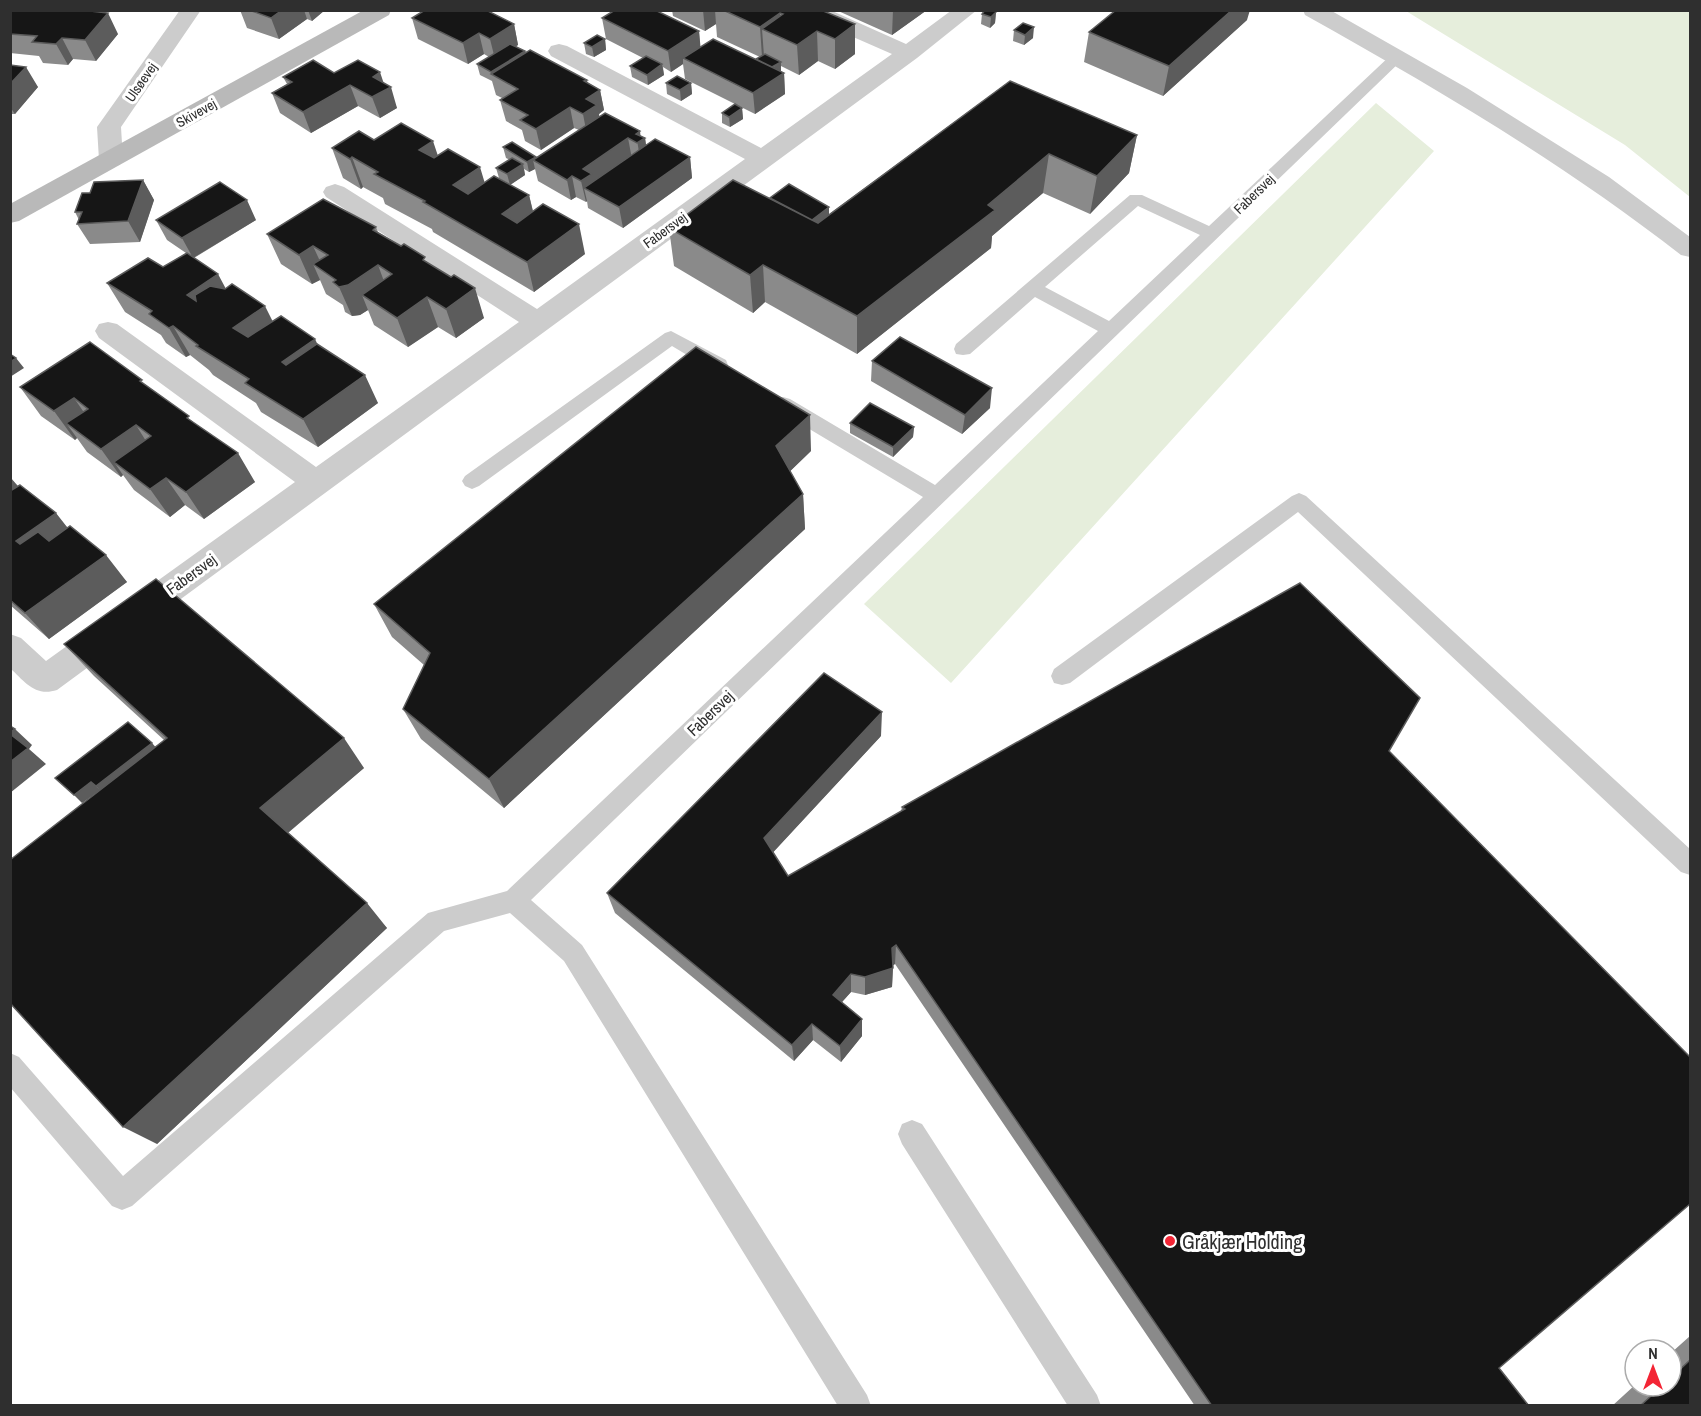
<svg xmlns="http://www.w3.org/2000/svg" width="1701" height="1416" viewBox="0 0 1701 1416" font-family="'Archivo Narrow',sans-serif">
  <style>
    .green { fill: #e6eedc }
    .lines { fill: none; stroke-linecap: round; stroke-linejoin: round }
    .lane { fill: #ccc; fill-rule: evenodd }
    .street { fill: #ccc; fill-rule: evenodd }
    .secondary { fill: #b9b9b9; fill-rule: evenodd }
    .wall { fill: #8a8a8a }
    .shaded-wall { fill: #5c5c5c }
    .building { fill: #161616; stroke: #5c5c5c; stroke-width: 1.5 }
    .poi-dot { fill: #f32535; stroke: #fff; stroke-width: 2 }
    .labels { text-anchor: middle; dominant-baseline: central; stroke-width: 6; stroke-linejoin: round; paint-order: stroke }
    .far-street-label { font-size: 14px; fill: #2f2f2f; stroke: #fff }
    .street-label { font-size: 16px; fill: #2f2f2f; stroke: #fff }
    .near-poi-label { font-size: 20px; fill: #2f2f2f; stroke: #fff; text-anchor: start }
  </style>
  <rect width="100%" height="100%" fill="#fff"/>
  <path class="green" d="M1406,11h284v186l-65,-52z
    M1376,103l58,48 -483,532 -87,-79z"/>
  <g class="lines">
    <path class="lane" d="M1397,52l5,2 3,3 -3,3 -871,840 51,45 285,450 4,11h-33l-274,-445 -54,-48 -66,18 -312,275 -10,4 -10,-4 -102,-119v-34l9,4 104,119 305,-263 79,-22 416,-394 -147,-88 -3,-5 3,-5 7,-2 7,2 145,86 163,-154 -63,-34 -65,57 -7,1 -7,-1 -2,-5 2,-5 174,-149h12l67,31 183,-172zM1138,206l62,29 -91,86 -64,-34z
      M671,331l55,29 2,5 -2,5 -7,2 -7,-2 -40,-24 -193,140 -7,3 -7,-3 -3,-5 3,-5 200,-143z
      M1299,493l7,3 384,353v26l-9,-3 -383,-360 -228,171 -8,2 -8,-2 -3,-7 3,-7 238,-173z
      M912,1120l10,4 175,271 4,11h-33l-166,-262 -4,-10 4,-10z"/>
    <path class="street" d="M180,10h21l-80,117 2,33 -4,5 -8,2 -8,-2 -4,-5 -2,-33z
      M801,10h29l76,34 46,-34h25l-60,48 -860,632c-22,7 -32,-8 -47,-22v-34l11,4 25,23 249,-179 -196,-144 -4,-7 4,-7 9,-2 9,2 199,143 203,-145 -193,-125 -3,-5 3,-5 9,-3 9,3 193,122 208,-150 -194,-103 -3,-5 3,-5 8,-2 8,2 194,102 131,-94 -89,-39z
      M1303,10h27l137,78 142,89 81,60v20l-9,-2c-118,-92 -245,-167 -376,-240z"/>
    <path class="secondary" d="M364,10h27l-2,5 -370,206 -9,2v-19z"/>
  </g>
  <path class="wall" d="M10,10l108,24 -22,27 -23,-2 -5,6 -25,-2 -4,-7 -29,-3z
    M240,10h85l-13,11 -5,-2 -28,20 -32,-11z
    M672,10h149l34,14v30l-20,15 -17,-8 -19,14 -18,-9v5l3,2 1,21 -30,20 -70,-35 -2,-15 -12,8 -8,-5 1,8 -16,10 -16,-8 -2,-11 13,-8 -37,-19 -4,-21 97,13 1,16 56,12 4,-2 -43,-20 -1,-13 -11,7 -32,-15z
    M836,10h91l-35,25z
    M996,12l-1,11 -5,5 -9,-4 1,-10z
    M412,18l102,6 4,21 -2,1 9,7 62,27v2l13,8 4,20 -5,4v3l41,14v5l5,2 1,7 44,12 2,21 -69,50 -35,-20 -1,-7 -1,1 -10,-5 -5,3 -33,-19 -3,-12 -6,3 -5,-3 1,6 -15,10 19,10 4,16 52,43 -51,38 -101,-60 -1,-3 -47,-25 -2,-6 -20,-11 -2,2 -18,-11 -11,-30 42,-8 64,15 47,28 24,1 -10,-6 -3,-10 14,-8 -4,-2 -3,-11 33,10v1l43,-28 -5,-2 -33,22 -16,-9 -3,-11 -16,-9 -6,-21 2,-2 -6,-3 -4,-14 -12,-6 -3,-11 12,-7 -5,-3 -16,10 -50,-25z
    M1247,20l-84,76 -79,-34 5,-30z
    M1014,30l19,8 -9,7 -11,-4z
    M605,39l1,11 -12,7 -8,-3 -2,-11z
    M10,65l28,22 -23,27h-5z
    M334,73l50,10 13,25 -17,10 -22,-12 -47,27 -31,-20 -8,-20 15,-9 -4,-7z
    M1010,81l127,54 -8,38 -39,41 -47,-21 -51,43 -1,12 -134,106 -92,-52 -12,11 -79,-47 -5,-38 160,-21v7z
    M666,83h25l1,11 -11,7 -14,-7z
    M742,108l1,11 -13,8 -8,-4v-10z
    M143,180l11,20 -14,42 -50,2 -13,-20 2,-4 -4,-8 15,-19z
    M156,220h100l-62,38 31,30 48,33 44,23 61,59 -60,44 -57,-35 -5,-9 -43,-28 -4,-5 -19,-15 -4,2 -20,-14 -5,-8 -36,-23 -18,-29 56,-16 23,-14 -19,-13z
    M376,227l2,5 49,30 57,56 -28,20 -18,-11 -30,20 -34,-22 -6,-15 -8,5 -8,1 -7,-4 -2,-7 -17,-11 -6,-14 -8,4 -31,-20 -14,-30z
    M872,361l118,47 -28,26 -91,-53z
    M146,386l46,35 63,61 -51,37 -19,-14 -15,12 -36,-27 -11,-15 -2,2 -34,-25 -10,-14 -2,2 -34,-24 -21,-29z
    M850,423l64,4 -1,10 -20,20 -43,-24z
    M811,451l-21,20 13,23 2,35 -301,279 -83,-69 -18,-30 21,-44 -32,-28 -18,-33z
    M10,477l8,9 50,42 59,54 -78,57 -39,-34z
    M64,644l300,124 -76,65 99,95 -230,216 -57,-354 -18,13 46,-81 27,25 9,-7 -70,-64z
    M881,736l-108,116 15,24 113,-65 1,-4 487,-56 110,617 30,38h-334l-300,-442 -2,1 -1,22 -27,8 -14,-3 -9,10 20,17v17l-21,26 -28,-22 -19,21 -179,-148 -8,-20z
    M1690,1336v70h-78l23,-21v1h36v-33z"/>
  <path class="shaded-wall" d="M282,10h22l3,9 -28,20 -8,-21z
    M308,10h17l-13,11z
    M703,10h12l1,14 -11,7z
    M893,10h34l-35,25z
    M1232,10h18l-3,10 -84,76 6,-30z
    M996,12l-1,11 -5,5 1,-11z
    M108,13l10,21 -22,27 -11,-21z
    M780,13l1,24 -19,-8 2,27 -2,1 -2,-30z
    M514,24l4,21 -23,14 -5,-20z
    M855,24v30l-20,15v-30z
    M1034,27l-1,11 -9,7 1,-10z
    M699,31l2,21 -18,6v6l-12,8 -3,-21z
    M817,31l1,30 -19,14 -2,-30z
    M479,33l5,21 -16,10 -5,-21z
    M62,38l11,21 -5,6 -12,-21z
    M605,39l1,11 -12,7 -2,-10z
    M525,51l2,11 -35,13 -1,-3z
    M781,62v11l-9,-5z
    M662,64l2,11 -16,10 -1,-10z
    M26,67l12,20 -23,27 -5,-7v-23z
    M380,72l6,18 5,-3 6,21 -17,10 -8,-21 1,-20z
    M784,73l1,21 -30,20 -2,-21z
    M587,80l3,17 10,-7 4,20 -5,4 2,12 -14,9 -4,-21 1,-33z
    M691,83l1,11 -11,7 -1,-11z
    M350,85l8,21 -47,27 -8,-21z
    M570,107l4,21 -33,22 -5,-21z
    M742,108l1,11 -13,8 -1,-10z
    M640,131l1,9 4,-2 3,21 -7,5 -5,-30z
    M1137,135l-8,38 -39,41 7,-38z
    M628,138l4,21 -48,29 3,13 -1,1 -5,-21 2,-12z
    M433,141l10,30 -24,-21z
    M1049,154l-6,39 -51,43 -1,12 -134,106v-38l131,-111z
    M352,157l11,30 -2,2 -11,-30z
    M536,157l1,6 -4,-3 2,9 -6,3 -2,-10z
    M690,157l2,21 -69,50 -4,-21z
    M523,164l2,11 -15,10 -3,-11z
    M480,167l9,30 -27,18 -9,-30z
    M572,176l4,21 -5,3 -4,-20z
    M143,180l11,20 -14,42 -12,-21z
    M529,195l7,30 -26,19 -8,-30z
    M247,200l9,20 -63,38 -11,-20z
    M829,207v10l-25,19v-10z
    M579,224l6,30 -51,38 -7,-30z
    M313,246l12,26 -12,-8 7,16 -8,4 -13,-29z
    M378,265l11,30h-27l6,15 -8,5 -8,1 -13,-29z
    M763,265l2,37 -12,11 -3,-38z
    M218,274l16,30 -31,20 -16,-29z
    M475,288l9,30 -28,20 -10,-29z
    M427,297l11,30 -30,20 -11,-29z
    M265,306l15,30 -32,21 -15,-29z
    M173,326l17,29 -4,2 -17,-29z
    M315,339l14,29 -32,23 -15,-29z
    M16,358l8,10 -14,9v-15z
    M365,375l13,28 -60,44 -15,-28z
    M992,388l-2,20 -28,26 3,-19z
    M74,398l20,29 -28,-4 11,15 -2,2 -21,-29z
    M810,415l1,36 -32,31 -3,-36z
    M136,425l18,29 -40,8 9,13 -2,2 -20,-28z
    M914,427l-1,10 -20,20v-10z
    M238,453l17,29 -51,37 -18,-27z
    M10,477l20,24 -20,13z
    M166,478l19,27 -15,12 -20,-28z
    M803,494l2,35 -301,279 -15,-29z
    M56,513l22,28 -39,27 -23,-27z
    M106,555l21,27 -78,57 -24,-26z
    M882,712l-1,24 -114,123 -3,-21z
    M15,729l17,16 -3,4 17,15 -36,29v-61z
    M344,738l20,30 -80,68 -24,-28z
    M152,743l7,8 -55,43 -8,-8z
    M91,782l9,8 -18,13 -8,-8z
    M367,903l20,25 -230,216 -34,-17z
    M896,945l-1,19 -5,3 2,-19z
    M893,968l-1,19 -27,8v-18z
    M851,974v18l-18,20v-17z
    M862,1019v17l-21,26 -1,-16z
    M812,1024l1,16 -19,21 -2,-16z"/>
  <path class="building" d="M10,10h71l27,3 -23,27 -23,-2 -6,6 -24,-2 5,-6 -27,-2z
    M249,10h33l-11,8z
    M425,10h61l28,14 -24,15 -11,-6 -16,10 -51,-25z
    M615,10h40l44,21 -31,20 -66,-33z
    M723,10h98l34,14 -20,15 -18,-8 -20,14 -35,-16 21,-15 -3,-1 -20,14z
    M985,10h7l4,2 -5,5 -9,-3z
    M1116,10h116l-63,56 -80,-34z
    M1023,23l11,4 -9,8 -11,-5z
    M597,35l8,4 -13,8 -8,-4z
    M713,39l71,34 -31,20 -70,-35z
    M510,44l15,7 -34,21 -14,-8z
    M530,50l57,30 -3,1 16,9 -14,9 11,6 -14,9 -13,-7 -34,22 -16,-9 8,-5 -28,-15 18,-11 -27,-15z
    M765,54l16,8 -9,5 -16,-8z
    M646,56l16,8 -15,11 -17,-9z
    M313,60l21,13 24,-13 22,12 -7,5 18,10 -19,10 -22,-12 -47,27 -31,-19 20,-11 -9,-5z
    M10,65l16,2 -16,17z
    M677,76l14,7 -11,7 -14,-7z
    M1010,81l127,54 -40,41 -48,-22 -61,51 7,5 -138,106 -94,-51 -13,10 -81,-47 64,-48 85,43z
    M735,104l7,4 -13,9 -7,-4z
    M605,113l35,18 -4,3 9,4 -8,5 -9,-5 -45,31 9,5 -11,7 -9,-5 -5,4 -34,-20z
    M401,123l32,18 -14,9 15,8 14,-9 32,18 -27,18 15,9 26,-18 35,19 -27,19 15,9 26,-19 36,20 -52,38 -104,-60 2,-1 -51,-27 4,-2 -26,-15 -2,2 -18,-11 27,-17 15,9z
    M655,139l35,18 -71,50 -35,-19z
    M512,142l24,15 -9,5 -24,-15z
    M512,158l11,6 -16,10 -11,-6z
    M143,180l-15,41 -51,3 5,-12h-7l7,-19h8l4,-11z
    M220,182l27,18 -65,38 -26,-18z
    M789,184l40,23 -17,13 -42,-22z
    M323,199l53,28 -3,3 28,16 3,-2 21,13 -2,3 28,17 3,-2 21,13 -29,21 -19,-12 -30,21 -35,-23 30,-21 -14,-9 -30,20 -9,2 -6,-5 3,-2 -23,-16 15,-9 -15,-9 -14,9 -32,-21z
    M187,253l31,21 -31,21 9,6 -1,-6 15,-9 15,3 7,-5 33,22 -32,22 15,9 33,-21 34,23 -33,23 4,3 31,-21 48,31 -62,44 -58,-36 4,-4 -53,-33 2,-1 -25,-19 -4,2 -20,-14 3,-3 -45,-28 41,-25 15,9z
    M900,337l92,51 -27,27 -93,-54z
    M90,342l52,38 -2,1 49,35 -2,2 51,35 -52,39 -20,-14 -16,11 -36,-27 37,-26 -15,-11 -35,24 -35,-26 22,-14 -14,-11 -20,13 -34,-24z
    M696,347l114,68 -34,31 27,48 -314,285 -86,-70 27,-56 -56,-49z
    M10,354l6,4 -6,4z
    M870,403l44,24 -21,20 -43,-24z
    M20,485l36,28 -40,28 4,3 18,-12 11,9 21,-15 36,29 -81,58 -15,-13v-109z
    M156,579l188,159 -84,70 107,95 -244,224 -113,-124v-143l157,-122 -103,-94z
    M1300,583l120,115 -31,53 301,306v147l-191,164 30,38h-317l-316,-461 -4,3 1,20 -28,9 -14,-3 -18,21 29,24 -22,27 -28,-22 -20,21 -185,-152 217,-220 58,39 -118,126 24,38 117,-67 -3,-2z
    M128,722l24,21 -56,43 -5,-4 -17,13 -19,-17z
    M10,726l5,3 -5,3z
    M10,734l18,14 -18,14z
    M1690,1360v46h-50l22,-20h9v-8z"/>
  <circle class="poi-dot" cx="1170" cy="1241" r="6"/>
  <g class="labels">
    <g class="far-street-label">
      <text transform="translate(141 82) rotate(-55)">Ulsøevej</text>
      <text transform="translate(196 113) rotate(-29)">Skivevej</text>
      <text transform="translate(1254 194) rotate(-44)">Fabersvej</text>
      <text transform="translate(665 230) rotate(-36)">Fabersvej</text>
    </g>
    <g class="street-label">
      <text transform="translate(191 574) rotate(-36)">Fabersvej</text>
      <text transform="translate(710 713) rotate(-44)">Fabersvej</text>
    </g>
    <g class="near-poi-label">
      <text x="1182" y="1241">Gråkjær Holding</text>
    </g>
  </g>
  <rect width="1701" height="1416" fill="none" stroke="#2f2f2f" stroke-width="24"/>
  <g transform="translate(1653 1368)"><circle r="28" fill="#ffffff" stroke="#acacac" stroke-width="1.5"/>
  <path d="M0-4.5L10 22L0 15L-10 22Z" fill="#f32535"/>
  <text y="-9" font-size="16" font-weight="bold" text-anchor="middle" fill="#2f2f2f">N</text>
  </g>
</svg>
